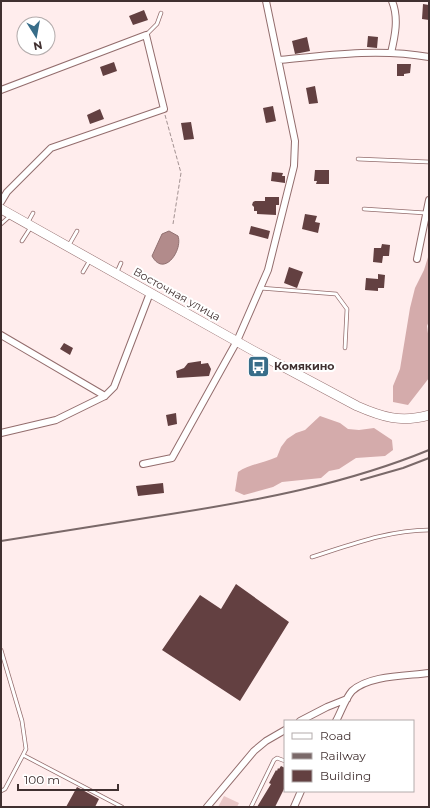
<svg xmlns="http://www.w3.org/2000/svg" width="430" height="808" viewBox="0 0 430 808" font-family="Montserrat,sans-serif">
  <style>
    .green { fill: #e9c7c7 }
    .forest { fill: #d4abab }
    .water { fill: #b28b8b; stroke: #907070 }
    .building { fill: #634041 }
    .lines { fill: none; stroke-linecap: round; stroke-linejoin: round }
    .service-casing { stroke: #936d6d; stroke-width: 4.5 }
    .minor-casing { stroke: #936d6d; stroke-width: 8 }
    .secondary-casing { stroke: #936d6d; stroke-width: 10 }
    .path { stroke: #a29191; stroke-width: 1; stroke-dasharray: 4 2; stroke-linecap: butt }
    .service { stroke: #fff; stroke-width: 3 }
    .minor { stroke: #fff; stroke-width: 6 }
    .secondary { stroke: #fff; stroke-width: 9 }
    .rail { stroke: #7a6969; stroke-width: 2 }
    .labels { text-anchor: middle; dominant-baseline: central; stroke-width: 4; stroke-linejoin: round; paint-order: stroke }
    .street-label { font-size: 11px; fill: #403030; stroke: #fff }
    .poi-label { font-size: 11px; font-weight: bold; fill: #403030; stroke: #fff; text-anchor: start }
  </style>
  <rect width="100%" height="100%" fill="#ffeded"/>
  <path class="green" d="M224,796l15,7 -2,4h-19z"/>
  <path class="forest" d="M429,254v67l-2,5 2,15v37l-21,27 -15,-3v-16l7,-17 10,-61 5,-20 9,-18z
    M320,416l20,7 8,6 11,1 15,-2 18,12 1,10 -8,6 -29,2 -17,11 -10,2 -8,7 -39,4 -9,5 -29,8 -9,-4 3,-19c12,-8 26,-9 39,-15l4,-10 6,-8 9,-6 9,-3z"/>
  <path class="water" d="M169,231l9,5c5,14 -14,42 -26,20l10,-22z"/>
  <path class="building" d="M423,4l6,1v15l-7,-1z
    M144,10l4,10 -15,5 -4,-9z
    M368,36l10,1 -1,11 -10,-1z
    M307,37l3,14 -15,3 -3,-13z
    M114,62l3,9 -14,5 -3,-9z
    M397,64h14l-1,9 -6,1v2h-7z
    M315,86l3,17 -9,1 -3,-16z
    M273,106l3,15 -10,2 -3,-15z
    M100,109l4,10 -14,5 -3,-9z
    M191,122l3,17 -10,1 -3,-17z
    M315,170h14v14h-13l1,-3h-3z
    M272,172l11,1 -1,3h3v7l-14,-2z
    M265,197h14v8h-3v10l-19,-1v-3h-3v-4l-2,-2 1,-3 2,-1h10z
    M305,214l12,2 -2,6 5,1 -2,10 -16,-4z
    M251,226l19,5 -2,8 -19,-5z
    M382,244l8,1 -1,11h-6l-1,7 -9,-1 1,-14h7z
    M289,267l14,5 -6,16 -13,-5z
    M378,274l7,1 -1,13h-6v3l-13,-1 1,-12 12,1z
    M64,343l9,5 -3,7 -10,-6z
    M201,361v3l7,-1 3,6 -2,7 -32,2 -1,-7 8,-3 4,-5z
    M176,413l1,11 -9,2 -2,-11z
    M163,483l1,10 -26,3 -2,-10z
    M236,584l53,38 -49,79 -78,-51 38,-55 21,14z
    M281,766l4,2v19l-10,20h-18l14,-23 -2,-1 7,-13 1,1 1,-3 1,1z
    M77,787l22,12 -4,8h-29z"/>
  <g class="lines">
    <defs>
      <path id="service" d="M146,35l11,-11 4,-11
        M358,159l71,3
        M364,209l62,4
        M28,222l5,-9
        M1,224l9,-8
        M22,241l9,-14
        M69,245l8,-14
        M83,272l7,-12
        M117,272l4,-9
        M260,288l76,6 11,15 -2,39
        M312,557c38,-12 77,-27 117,-27
        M1,650l21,71 4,28 -3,6 99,52
        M1,791l4,-2 18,-34
        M251,807l23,-47 3,-2 8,3"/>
      <path id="minor" d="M391,53c4,-17 8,-35 1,-52
        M279,60c49,-5 100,-12 150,-3
        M1,90l145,-55 18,74 -113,39 -44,44 -6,10
        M417,259l12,-59
        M1,335l104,61
        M1,433l55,-13 49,-24 9,-9 36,-94
        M143,464l29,-6 65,-117 31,-71 26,-104 1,-25 -29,-140
        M300,721l27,-14 20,-8
        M336,721c5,-9 9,-22 16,-30 17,-16 55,-15 77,-18
        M207,807l47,-56 12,-10 19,-11
        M294,807l7,-16"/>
      <path id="secondary" d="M1,209l251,141 105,56c25,11 44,17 72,9"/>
    </defs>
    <use href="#service" class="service-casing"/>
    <use href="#minor" class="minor-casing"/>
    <use href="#secondary" class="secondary-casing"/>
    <path class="path" d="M165,115l16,58 -8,51"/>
    <use href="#service" class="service"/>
    <use href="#minor" class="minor"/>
    <use href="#secondary" class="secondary"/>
    <path class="rail" d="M361,480l42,-12 26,-10
      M1,541c57,-9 114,-18 170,-27 89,-14 175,-30 258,-64"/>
  </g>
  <defs>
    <symbol id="bus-square" viewBox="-11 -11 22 22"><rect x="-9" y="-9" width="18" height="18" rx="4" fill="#386d89" stroke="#fff"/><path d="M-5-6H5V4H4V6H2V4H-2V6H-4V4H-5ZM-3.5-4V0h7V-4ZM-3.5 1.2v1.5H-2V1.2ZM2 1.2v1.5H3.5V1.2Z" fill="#fff"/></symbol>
  </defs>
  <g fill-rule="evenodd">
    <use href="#bus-square" x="246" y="354" width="25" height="25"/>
  </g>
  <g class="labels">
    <g class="street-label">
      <text transform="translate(177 294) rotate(29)">Восточная улица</text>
    </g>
    <g class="poi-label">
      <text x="274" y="366">Комякино</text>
    </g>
  </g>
  <rect width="430" height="808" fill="none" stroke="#403030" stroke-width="4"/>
  <rect x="284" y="720" width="130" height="72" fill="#ffffff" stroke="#b3acac"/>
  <rect x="292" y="733" width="20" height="6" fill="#ffffff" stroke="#b3acac"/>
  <text x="320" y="740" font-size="12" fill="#403030">Road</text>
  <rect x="292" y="753" width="20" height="6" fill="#7a6969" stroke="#b3acac"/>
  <text x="320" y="760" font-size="12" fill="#403030">Railway</text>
  <rect x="292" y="770" width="20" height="12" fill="#634041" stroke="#b3acac"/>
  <text x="320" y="780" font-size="12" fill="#403030">Building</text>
  <g transform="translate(36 36) rotate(169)"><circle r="19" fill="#ffffff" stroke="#b3acac"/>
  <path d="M0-3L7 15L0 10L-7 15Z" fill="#386d89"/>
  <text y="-6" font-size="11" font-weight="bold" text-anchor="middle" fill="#403030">N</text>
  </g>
  <path d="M18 784v6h100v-6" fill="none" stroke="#403030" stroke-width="2"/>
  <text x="24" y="784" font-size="12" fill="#403030" stroke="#ffffff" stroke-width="3" paint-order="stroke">100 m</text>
</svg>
